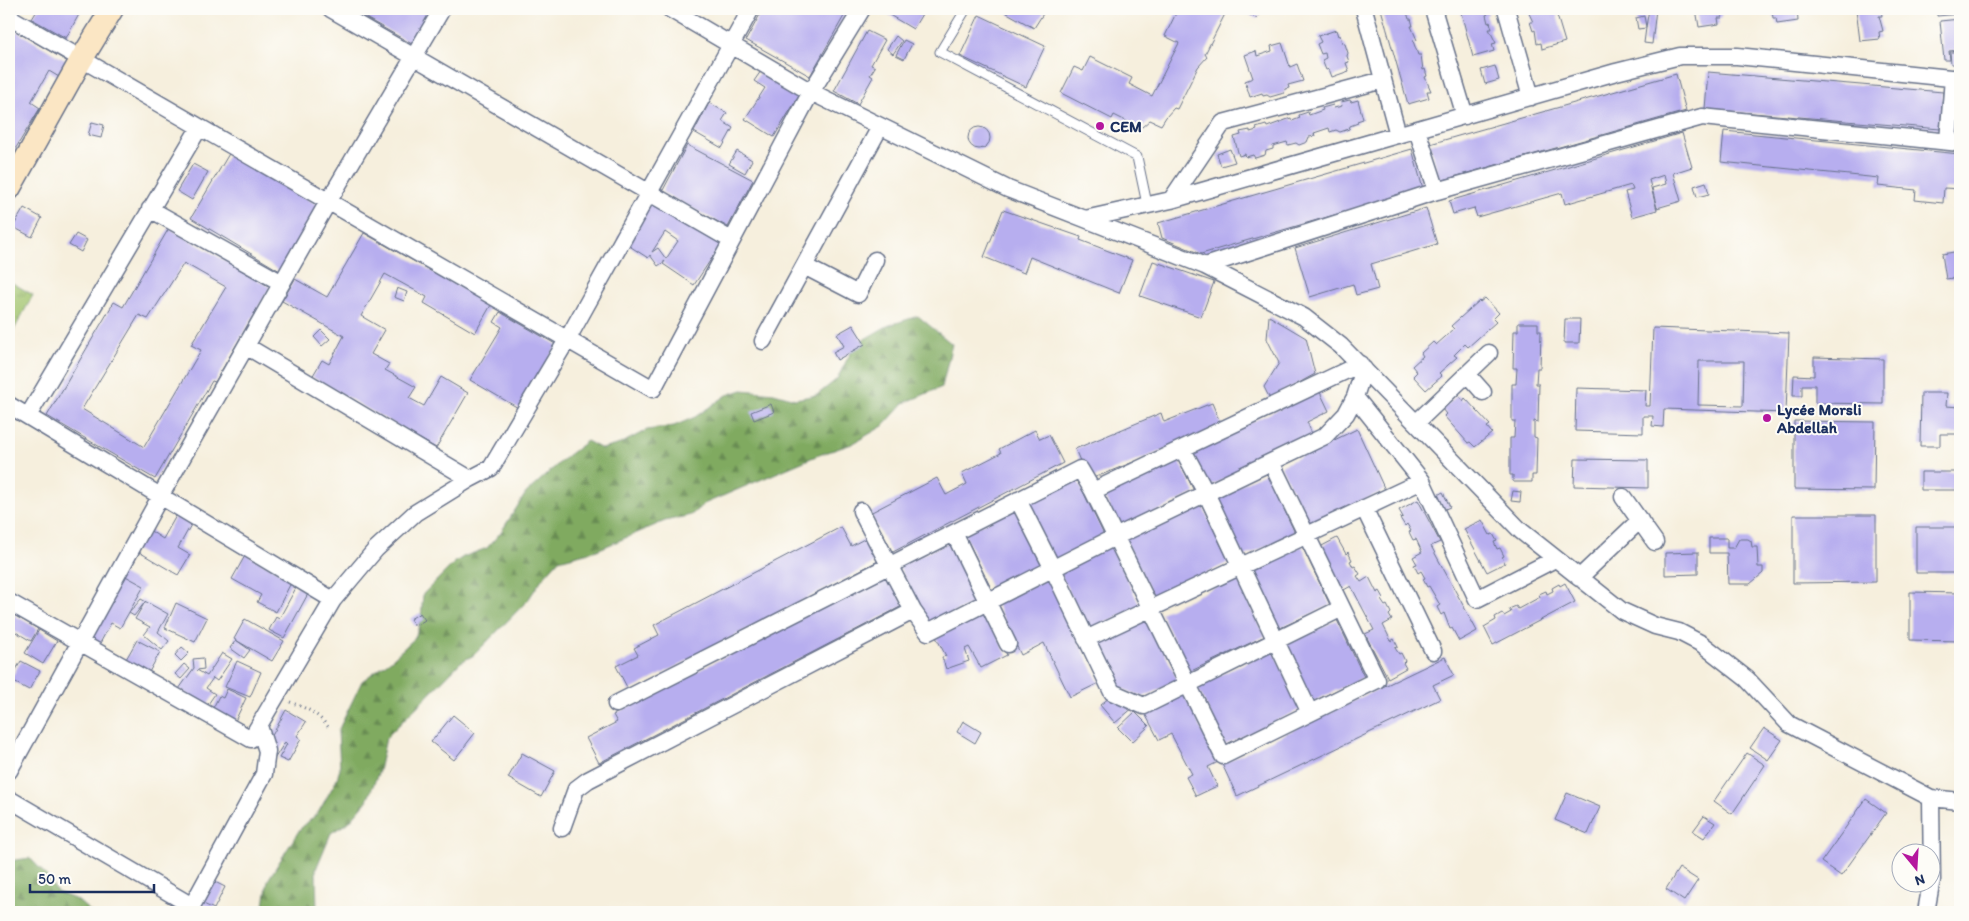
<svg xmlns="http://www.w3.org/2000/svg" width="1969" height="921" viewBox="0 0 1969 921" font-family="Itim,sans-serif">
  <style>
    .grass { fill: url(#grass-tufts); stroke: #5e7a66 }
    .forest { fill: url(#forest-firs); stroke: #4e6c5f }
    .building { fill: #b7aeef; fill-rule: evenodd }
    .lines { fill: none; stroke-linecap: round; stroke-linejoin: round }
    .service-casing { stroke: #68728a; stroke-width: 11 }
    .minor-casing { stroke: #68728a; stroke-width: 19 }
    .secondary-casing { stroke: #68728a; stroke-width: 25 }
    .path { stroke: #68728a; stroke-width: 3; stroke-dasharray: 1 4; stroke-linecap: butt }
    .service { stroke: #fff; stroke-width: 9 }
    .minor { stroke: #fff; stroke-width: 16 }
    .secondary { stroke: #fbe6c4; stroke-width: 22 }
    .poi-dot { fill: #b5179e; stroke: #fdfcf7; stroke-width: 2 }
    .labels { text-anchor: middle; dominant-baseline: central; stroke-width: 4; stroke-linejoin: round; paint-order: stroke }
    .poi-label { font-size: 16px; font-weight: bold; fill: #1b2f5e; stroke: #fdfcf7; text-anchor: start }
  </style>
  <defs>
    <pattern id="grass-tufts" width="24" height="20" patternUnits="userSpaceOnUse" patternTransform="scale(1.25)"><rect width="24" height="20" fill="#a1c46d"/><path d="M3 7l-1-3M5 7V3M7 7l1-3M15 17l-1-3M17 17v-4M19 17l1-3" fill="none" stroke="#82a05d"/></pattern>
    <pattern id="forest-firs" width="22" height="20" patternUnits="userSpaceOnUse" patternTransform="scale(1.25)"><rect width="22" height="20" fill="#80aa60"/><path d="M5 1l3.5 6h-7zM16 11l3.5 6h-7z" fill="#688b52"/></pattern>
  </defs>
  <rect width="100%" height="100%" fill="#fdfcf7"/>
  <filter id="ink" filterUnits="userSpaceOnUse"><feTurbulence type="fractalNoise" baseFrequency=".02" numOctaves="2"/><feDisplacementMap in="SourceGraphic" scale="10" xChannelSelector="R" yChannelSelector="G"/><feConvolveMatrix kernelMatrix="1 2 1 2 8 2 1 2 1" color-interpolation-filters="sRGB"/></filter>
  <filter id="wash" filterUnits="userSpaceOnUse"><feTurbulence type="fractalNoise" baseFrequency=".0096" numOctaves="4" result="noise"/><feDisplacementMap in="SourceGraphic" scale="20" xChannelSelector="R" yChannelSelector="G"/><feGaussianBlur stdDeviation="1.12" result="paint"/><feColorMatrix in="noise" values="0 0 0 0 0 0 0 0 0 0 0 0 0 0 0 0 0 1.4 0 .05"/><feComposite in="paint" operator="in"/></filter>
  <g filter="url(#wash)">
    <rect width="100%" height="100%" fill="#f6efdd"/>
    <path class="grass" d="M9,281l24,14 -24,44z"/>
    <path class="forest" d="M918,316l34,28 -10,43 -38,16 -21,23 -31,18 -36,12 -112,48 -13,11 -26,6 -68,29 -38,10 -17,19 -14,21 -54,55 -13,7 -75,76 -7,33 -12,30 -18,21 -18,11 -15,36 1,43h-54l5,-32 32,-51 18,-16 18,-32 4,-12 -2,-38 24,-50 29,-21 24,-22 6,-19 2,-25 31,-31 9,-6 24,-9 14,-16 25,-39 41,-37 20,-15 15,8 18,-5 27,-14 27,-4 21,-9 32,-22 15,-5 32,3 21,6 22,-4 20,-16 15,-29 11,-10 24,-14z
      M30,858l15,16 12,18 20,8 14,12h-82v-51z"/>
    <g id="blocks">
      <path class="building" d="M38,9h44l-16,29 -34,-19z
        M350,9h82l-20,35z
        M763,9h85l-38,67 -64,-36z
        M882,9h43l-12,20 -32,-19z
        M1000,9h46l-12,19z
        M1178,9h37l10,5 -20,40 2,3 -9,10 -21,42 -3,-1 -8,9 -5,8 -11,-5 -8,7 -6,-1 -22,-11 -2,4 -51,-26 13,-26 9,4 7,-14 42,21 -3,6 23,12 27,-53 -14,-7z
        M1247,9h14l2,1 -6,9 -12,-7z
        M1381,9h28v2l-2,1 2,7h2l2,7h-2l6,14 -4,1 5,14h3l2,15 2,-1 2,7 -2,1 6,14h-4l2,7 -21,6z
        M1460,9h27l1,5 -2,1 2,8 2,-1 2,7h-3l7,14 -4,1 2,7 -21,6z
        M1527,9h28l10,33 -23,7 -1,-6 -4,1 -2,-14 -2,1 -3,-9h3z
        M1649,9h7l-4,35 -8,-1 2,-15 -8,1 -2,-11 8,-2 2,11z
        M1696,9h25l1,9h-4l1,6 -20,3z
        M1774,9h23l1,12 -21,3 -1,-6h-3l-1,-8z
        M1856,9h25l1,7h-3l4,15 -4,1 1,7 -20,2z
        M1937,9h23v5l-23,2z
        M979,15l66,31 -19,41 -66,-31z
        M1960,19v31l-11,1 1,9h-6l-4,-39z
        M9,27l59,35 -9,15 -10,-6 -18,31 9,6 -26,43 -5,-2v-54l5,-9 -5,-3z
        M1336,30l2,6 2,-1 2,8 3,1 3,9 -1,3 2,6 -3,1 3,8 -17,6 -3,-8 -3,1 -4,-10 4,-2 -1,-5 -4,1 -4,-10 4,-2 -3,-6z
        M867,31l18,9 -14,25 4,2 -5,8 3,2 -15,27 -24,-13z
        M896,36l6,5 -9,13 -6,-5z
        M904,40l8,4 -8,15 -8,-4z
        M1282,43l8,24 7,-3 6,17 -15,4 1,3 -4,1 -1,4 -14,4 -3,-2 -4,1 -1,-3 -12,4 -5,-16 8,-3 -8,-23 11,-4 1,5 15,-5 -1,-5z
        M1950,52h10v12h-9z
        M1495,66l4,14 -14,4 -4,-14z
        M761,71l39,23 -26,43 -29,-18 20,-31 -11,-7z
        M1708,72l235,20 -3,37 -235,-20z
        M1676,74l10,37 -246,70 -10,-37z
        M1350,100l1,2 7,-2 5,19 -6,2 1,2 -8,3 -1,3 -9,3 -4,-2 -6,2 -1,-4 -15,5 1,3 -6,1 -2,5 -8,3 -3,-2 -8,2 -1,-3 -14,4v3l-7,2 -1,4 -10,3 -2,-3 -7,2 -1,-3 -6,2 -5,-19 7,-2 -1,-3 10,-2v2l7,-2 -1,-2 10,-3 1,2 24,-9 1,3 8,-3 -1,-3 9,-3 1,3 14,-5 -1,-2 11,-3 1,3 8,-2 -1,-4z
        M709,103l18,10 -5,8 11,7 -11,20 -28,-16z
        M92,122l12,3 -3,13 -13,-3z
        M968 138a11 11 0 1 1 22 0a11 11 0 1 1-22 0Z
        M1724,131l236,23v35l-16,-1 -1,15 -28,-3 1,-10 -38,-4 1,-8 -158,-16z
        M1682,133l10,34 -19,6 8,28 -24,7 -5,-20 14,-4 -2,-9 -15,5 8,30 -25,7 -7,-25 8,-2 -2,-5 -66,19 -3,-11 -85,24 -3,-9 -21,6 -4,-13z
        M687,145l66,35 -25,47 -66,-35z
        M1230,149l5,13 -14,4 -4,-12z
        M1412,149l11,40 -222,65 -39,-16 -4,-15z
        M737,151l15,9 -7,13 -16,-9z
        M230,152l89,54 -39,65 -89,-53z
        M193,164l15,8 -16,28 -15,-9z
        M1706,182l3,12 -12,3 -3,-11z
        M656,198l67,43 -29,44 -31,-21 2,-3 -7,5 -8,-11 -2,3 -31,-20zM665,232l13,9 -12,18 -8,-11 -6,4z
        M24,208l18,10 -10,19 -19,-10z
        M1426,208l11,36 -66,20 7,25 -22,6 -3,-11 -43,13 -15,-49z
        M1003,210l78,27 -1,3 52,20 -13,33 -89,-36 -6,16 -40,-16z
        M169,228l101,59 -55,95 -3,-1 -57,98 -108,-63 67,-114 9,5zM184,263l42,24 -35,58 10,5 -57,97 -62,-38 57,-94 9,4z
        M364,233l127,72 -16,28 -51,-30 3,-6 -42,-23 -24,42 24,14 -14,24 18,10 -4,6 31,17 -7,11 15,8 17,-29 27,16 -32,55 -124,-71 10,-17 7,4 15,-28 -62,-35 13,-22 32,18z
        M76,234l11,6 -6,12 -12,-7z
        M1960,251v26l-14,2 -4,-25z
        M1153,261l61,21 -13,35 -61,-21z
        M397,288l10,4 -3,9 -10,-4z
        M1485,298l14,15 -6,6 3,3 -28,25 -3,-3 -11,11 3,2 -18,16 3,3 -16,14 -13,-14 4,-4 -5,-6 11,-10 -2,-3 12,-11 3,3 18,-16 -3,-3 28,-25 1,1z
        M500,312l57,33 -37,64 -50,-29 32,-53 -8,-5z
        M1269,316l37,22 9,36 -45,25 -6,-12 15,-24 -12,-24z
        M1565,319h15l-1,24h-15z
        M1518,323h20v8h3l-1,37h-3l-1,16h3l-1,38 -4,-1v16l3,1 -1,37h-4v7h-19v-7h-3v-37h4l1,-17h-3v-37h4l1,-16h-4l1,-37h4z
        M853,325l12,19 -28,16 -4,-8 11,-6 -7,-12z
        M1653,328l136,5 -3,80 -122,-4 -1,18 -11,-1 1,-10h-10v17l-68,-2 1,-43 70,2 -1,16h5zM1699,361h45l-1,45 -45,-1z
        M321,330l9,9 -8,7 -8,-9z
        M1814,357l69,2v45l-68,-1v-18h-13v11h-9l1,-21 20,1z
        M1319,390l10,21 -22,11 6,14 -105,51 -17,-36z
        M1921,393h26l-1,13 14,1v27h-20v12h-20z
        M1458,395l5,6 2,-3 25,27 -3,2 5,6 -17,14 -5,-5 -2,1 -24,-27 2,-2 -4,-5z
        M1212,403l10,24 -134,53 -13,-31 86,-36 3,9z
        M771,404l3,8 -20,8 -3,-8z
        M1794,421l81,1 -1,68 -80,-1z
        M1357,429l28,61 -76,36 -28,-60z
        M1035,430l5,9 9,-4 14,28 -172,90 -21,-40 67,-35 9,17 21,-11 -5,-11 39,-20 -2,-4z
        M1178,458l17,35 -75,36 -17,-35z
        M1575,459l73,1v28l-74,-2z
        M1267,472l28,61 -52,24 -28,-60z
        M1921,472h39v18h-39z
        M1076,477l29,60 -52,25 -28,-60z
        M1513,491l8,1 -1,10 -9,-1z
        M1443,492l7,15 -12,5 -6,-14z
        M1418,500l22,42 -9,4 46,85 -18,10 -7,-13 -2,1 -6,-16 -3,2 -4,-8 3,-2 -11,-19 -2,1 -4,-8 2,-1 -4,-7 -3,2 -4,-8 3,-1 -4,-7 9,-5 -6,-13 -3,1 -4,-8 2,-1 -4,-7 -2,2 -5,-8 3,-1 -4,-7z
        M1201,503l28,59 -75,37 -29,-60z
        M1016,508l29,60 -52,25 -29,-60z
        M177,514l15,9 -14,25 12,7 -12,20 -44,-26 12,-21 17,11z
        M1793,515h83v67l-83,1z
        M1482,520l8,15 3,-1 4,7 -3,1 3,7 3,-1 4,8 -2,1 3,6 -18,9 -23,-43z
        M841,527l10,19 15,-8 12,23 -249,130 -13,-25 22,-11 -4,-7 25,-13 -5,-10z
        M1916,527h44v46h-44z
        M1337,538l9,16 2,-2 4,8 -2,1 3,6 2,-1 5,8 -3,2 4,6 8,-5 8,16 3,-2 4,7 -3,2 4,6 2,-1 4,8 -2,2 3,5 -9,5 8,16 3,-2 4,8 -3,1 4,6 2,-1 4,8 -2,2 3,5 -18,10 -23,-44 9,-4 -23,-44 -9,5 -22,-44z
        M1709,538h18v10h7l5,-9h9l3,2 1,6h5l1,20h5v6l-13,11h-22l-1,-31h-18z
        M951,541l29,59 -52,25 -29,-59z
        M1111,546l29,60 -52,25 -29,-60z
        M1302,546l28,59 -52,24 -28,-59z
        M1698,552v22l-33,1v-22z
        M246,554l47,25 -17,33 -19,-10 4,-7 -29,-16z
        M120,573l24,13 -24,42 -9,-5 -12,22 -16,-9z
        M887,573l17,32 -305,158 -13,-25 31,-16 -4,-7z
        M1237,577l28,59 -76,36 -28,-59z
        M1048,578l51,105 -29,14 -26,-54 -23,12 -25,-52z
        M1565,583l10,19 -82,43 -9,-18 12,-7 -1,-3 7,-4 2,3 7,-4 -2,-3 7,-3 2,3 22,-12 -1,-3 7,-3 1,3 6,-3 -1,-3 7,-4 1,2z
        M297,586l12,6 -25,46 -15,-8 7,-13 3,2z
        M1910,592l50,1v48l-50,-1z
        M141,599l27,15 -10,18 11,9 -7,9 -18,-15 6,-8 -15,-8 10,-17 -11,14 -5,-3z
        M176,603l31,15 -12,24 -30,-14z
        M985,612l22,43 -26,13 -12,-21 -4,2 4,12 -23,8 -4,-12 4,-1 -10,-19z
        M420,613l5,7 -10,6 -5,-7z
        M14,615l24,14 -7,12 -22,-13v-5z
        M1148,618l30,63 -35,16 -27,-11 -20,-43z
        M245,619l39,22 -12,20 -38,-22z
        M1337,620l27,57 -52,25 -27,-57z
        M39,630l18,11 -14,23 -18,-11z
        M137,640l23,12 -12,22 -23,-13z
        M236,640l14,10 -6,8 -14,-10z
        M182,647l7,6 -8,8 -6,-6z
        M1273,650l28,59 -76,36 -28,-59z
        M222,653l10,6 -15,22 -4,-3 -7,10 9,6 -9,13 -27,-18 15,-21 -1,-9 10,-1 1,11 -7,1 10,6z
        M1445,657l9,18 -21,10 7,14 -203,97 -15,-32z
        M21,661l19,10 -11,19 -19,-10z
        M237,661l24,11 -11,25 -25,-10z
        M184,664l6,5 -9,10 -6,-5z
        M227,689l19,9 -11,23 -23,-11 7,-14 4,2z
        M1119,690l15,17 -19,16 -15,-18z
        M1182,690l36,72 -10,5 9,19 -21,10 -10,-19 6,-3 -21,-40 -12,6 -16,-30z
        M286,710l20,12 -9,14 4,3 -13,23 -9,-4 8,-14 -2,-2 -12,19 -11,-7z
        M1135,712l14,14 -17,16 -14,-14z
        M453,715l22,18 -21,27 -23,-18z
        M963,721l18,11 -6,11 -18,-11z
        M1764,728l18,12 -14,20 -18,-12z
        M522,753l33,18 -14,26 -33,-19z
        M1747,753l18,12 -33,49 -18,-13z
        M1567,793l33,14 -12,27 -33,-14z
        M1866,799l20,14 -45,63 -20,-14z
        M1704,816l11,7 -11,15 -11,-7z
        M1679,868l19,12 -14,21 -18,-12z
        M203,876l22,11 -11,22 -21,-10z"/>
    </g>
  </g>
  <g filter="url(#ink)">
    <use href="#blocks" fill-opacity="0" stroke="#68728a" stroke-width="1"/>
    <g class="lines">
      <defs>
        <path id="service" d="M966,9l-26,43 197,105 10,47"/>
        <path id="minor" d="M331,9l400,231
          M670,9l141,83 197,97 77,30 86,-19 445,-128 64,-16h57l223,23
          M1364,9l34,126
          M1433,9l32,107
          M1506,9l25,88
          M9,17l644,372 158,-297 51,-83
          M1417,130l20,61
          M1948,141l5,-63
          M1171,200l52,-77 160,-43
          M150,209l132,74
          M1085,219l120,47 99,51 37,29 180,185 101,80 33,15 24,6 23,12 45,35 42,45 142,74 29,3
          M804,266l54,28 17,-34
          M1205,266l232,-75 265,-74 258,26
          M763,341l117,-214
          M246,346l224,133
          M1467,374l16,18
          M1355,397l67,84 55,118 78,-40
          M9,405l324,195
          M28,416l171,-288
          M1416,423l73,-70
          M1183,450l23,43 104,220
          M1093,491l267,-127
          M1623,497l32,45
          M1018,500l35,69 59,123 32,14 198,-98
          M1364,508l69,143
          M861,511l52,100 15,21 187,-95 210,-101 21,-22 9,-17 9,-28
          M954,533l54,111
          M1579,578l61,-58
          M9,602l242,137 82,-139 43,-51 39,-36 55,-34 21,-11 76,-128 184,-331
          M1086,639l336,-158
          M616,704l464,-235 13,22 130,265 154,-76 -106,-218
          M9,771l152,-276 167,-293 114,-193
          M1931,798l1,83
          M9,799l183,107 72,-132 3,-23 -8,-25
          M562,828l14,-39 12,-9 325,-169
          M1926,912l5,-28"/>
        <path id="secondary" d="M9,189l72,-129 31,-51"/>
      </defs>
      <use href="#service" class="service-casing"/>
      <use href="#minor" class="minor-casing"/>
      <use href="#secondary" class="secondary-casing"/>
      <path class="path" d="M290,702c19,7 27,11 40,27"/>
      <use href="#service" class="service"/>
      <use href="#minor" class="minor"/>
      <use href="#secondary" class="secondary"/>
    </g>
  </g>
  <g class="poi-dot">
    <circle cx="1100" cy="126" r="5"/>
    <circle cx="1767" cy="418" r="5"/>
  </g>
  <g class="labels">
    <g class="poi-label">
      <text x="1110" y="126">CEM</text>
      <text x="1777" y="409">Lycée Morsli<tspan x="1777" dy="18">Abdellah</tspan></text>
    </g>
  </g>
  <rect width="1969" height="921" fill="none" stroke="#fdfcf7" stroke-width="30"/>
  <g transform="translate(1916 868) rotate(162)"><circle r="24" fill="#fdfcf7" stroke="#a3aaba"/>
  <path d="M0-4L9 19L0 12L-9 19Z" fill="#b5179e"/>
  <text y="-8" font-size="14" font-weight="bold" text-anchor="middle" fill="#1b2f5e">N</text>
  </g>
  <path d="M30 884v8h124v-8" fill="none" stroke="#1b2f5e" stroke-width="2.5"/>
  <text x="38" y="884" font-size="15" fill="#1b2f5e" stroke="#fdfcf7" stroke-width="4" paint-order="stroke">50 m</text>
</svg>
